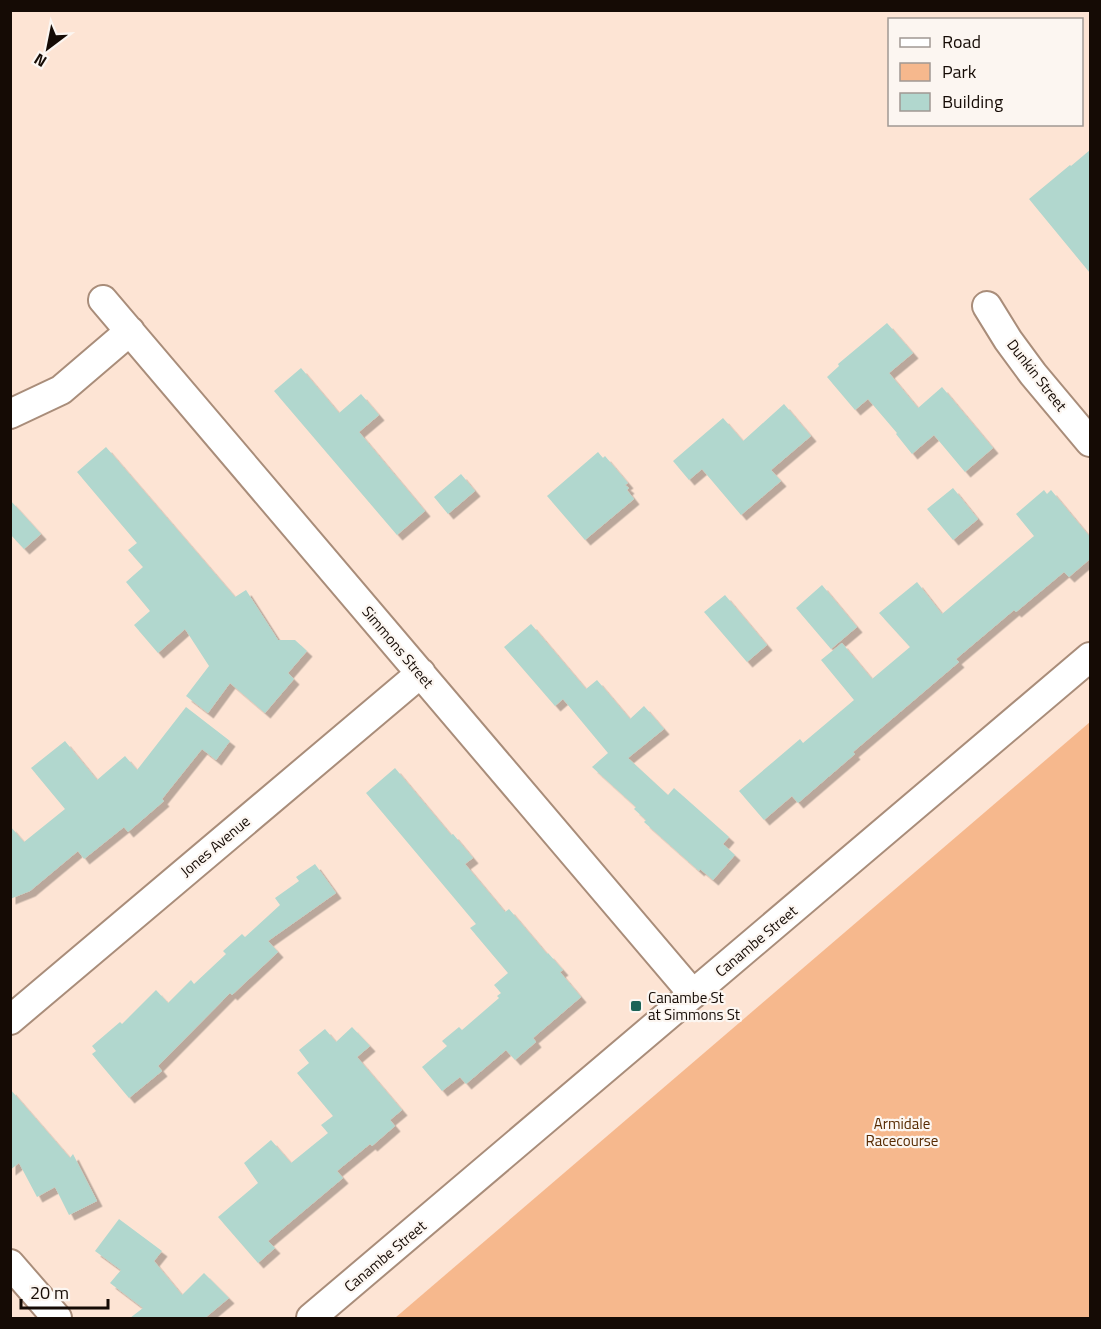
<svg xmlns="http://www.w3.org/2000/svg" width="1101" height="1329" viewBox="0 0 1101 1329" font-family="'Titillium Web',sans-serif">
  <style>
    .green { fill: #f6b88d }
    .building { fill: #b1d7ce; filter: url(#shadow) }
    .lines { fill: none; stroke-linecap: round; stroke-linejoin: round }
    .minor-casing { stroke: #a98d7a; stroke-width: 32 }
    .minor { stroke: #fff; stroke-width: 28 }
    .poi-dot { fill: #1c6356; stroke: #fcf6f1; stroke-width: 2 }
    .labels { text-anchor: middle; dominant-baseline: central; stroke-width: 4.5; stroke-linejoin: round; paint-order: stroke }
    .street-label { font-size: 15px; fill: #150b05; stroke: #fcf6f1 }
    .poi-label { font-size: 15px; fill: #150b05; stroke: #fcf6f1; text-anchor: start }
    .park-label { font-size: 15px; fill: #572a01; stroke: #fcf6f1 }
  </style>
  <defs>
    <filter id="shadow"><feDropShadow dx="5.5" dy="5.5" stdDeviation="0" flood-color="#0004"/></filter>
  </defs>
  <rect width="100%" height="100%" fill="#fde4d4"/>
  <path class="green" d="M1090,722v596h-695z"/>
  <path class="building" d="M1090,150v123l-61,-74 41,-34 1,1z
    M887,323l26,30 -24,20 29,35 24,-21 51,61 -28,24 -31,-37 -22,19 -16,-20 1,-1 -29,-34 -13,11 -28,-33 12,-11 -1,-2z
    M301,368l38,45 22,-19 18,21 -20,17 66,79 -28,24 -123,-144z
    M784,404l27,32 -40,34 10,11 -40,34 -39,-46 -13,11 -16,-19 50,-43 20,23z
    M106,447l129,150 11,-7 32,50h17l12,11 -19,22 6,6 -29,34 -35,-30 -22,30 -22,-17 23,-30 -24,-37 -27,24 -24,-28 16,-14 -24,-29 17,-15 -15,-17 9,-7 -60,-71z
    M598,452l5,6 2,-2 23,27 -3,2 4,3 -2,2 7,9 -49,41 -38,-44z
    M461,474l14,17 -27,23 -14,-17z
    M953,488l25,31 -25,21 -26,-31z
    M1044,490l3,4 4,-4 39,47v22l-21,18 -5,-5 -48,40 -2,-2 -58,49 3,3 -106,90 2,2 -57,49 -6,-7 -28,24 -25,-29 61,-52 3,4 51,-43 -33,-40 21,-17 30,36 38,-32 -31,-34 38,-31 25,32 92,-78 -18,-22z
    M10,500l31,34 -17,15 -14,-15z
    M822,585l35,42 -26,22 -35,-41z
    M725,595l42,50 -20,17 -43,-50z
    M531,624l55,65 11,-9 33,39 14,-13 20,23 -36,29 40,37 6,-7 55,49 -6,7 12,11 -22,25 -13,-11 -1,2 -55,-49 2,-2 -12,-11 2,-2 -44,-40 16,-14 -45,-54 -8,7 -51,-59z
    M186,707l44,34 -14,19 -14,-11 -40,50 2,2 -36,31 -4,-5 -40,32 -6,-8 -48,40 -20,8v-73l14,16 41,-33 -34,-41 34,-27 32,39 28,-24 12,14z
    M395,768l56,67 2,-1 20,24 -8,6 40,48 4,-3 38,45 1,-1 15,17 -3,2 21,25 -48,41 3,4 -21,18 -9,-10 -40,34 -6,-7 -18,14 -20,-24 25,-21 -5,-5 17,-14 3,3 37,-32 -2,-2 4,-3 -7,-8 14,-12 -38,-45 6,-4 -110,-131z
    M315,864l21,29 -68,48 10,11 -46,43 -2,-2 -72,73 4,5 -33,27 -37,-44 4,-3 -4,-5 28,-24 2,2 34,-34 12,13 23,-23 3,4 32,-30 -3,-3 19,-17 3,3 35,-32 -5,-7 24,-17 -3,-4z
    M352,1027l18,19 -13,11 45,53 -12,10 5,6 -23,20 -2,-2 -33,27 6,7 -75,63 7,7 -17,15 -40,-46 40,-34 -14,-20 27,-23 20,23 37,-30 -7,-8 12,-9 -36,-43 12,-10 -10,-13 26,-21 11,13z
    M10,1089l60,69 3,-4 24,47 -28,14 -14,-28 -18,10 -18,-34 -9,7z
    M119,1219l43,32 -8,10 28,34 22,-22 25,25 -24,20h-75l13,-10 -33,-25 11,-13 -26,-19z"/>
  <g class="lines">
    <defs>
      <path id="minor" d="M103,300l590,694
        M987,306l21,34 25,34 57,68
        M10,414l51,-24 69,-59
        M10,1020l411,-347
        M10,1264l47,54
        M311,1318l779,-661"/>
    </defs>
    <use href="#minor" class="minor-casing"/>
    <use href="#minor" class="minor"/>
  </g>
  <rect class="poi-dot" x="630" y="1000" width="12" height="12" rx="3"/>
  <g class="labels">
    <g class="street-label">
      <text transform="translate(1037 375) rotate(52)">Dunkin Street</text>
      <text transform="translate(398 647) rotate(50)">Simmons Street</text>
      <text transform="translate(215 846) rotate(-40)">Jones Avenue</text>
      <text transform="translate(756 941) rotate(-40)">Canambe Street</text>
      <text transform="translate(385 1256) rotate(-40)">Canambe Street</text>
    </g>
    <g class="poi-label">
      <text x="648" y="997">Canambe St<tspan x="648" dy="17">at Simmons St</tspan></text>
    </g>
    <g class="park-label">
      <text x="902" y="1123">Armidale<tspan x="902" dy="17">Racecourse</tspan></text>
    </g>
  </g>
  <rect width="1101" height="1329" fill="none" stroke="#150b05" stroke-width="24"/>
  <rect x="888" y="18" width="195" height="108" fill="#fcf6f1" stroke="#a09893" stroke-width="1.5"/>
  <rect x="900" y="38" width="30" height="9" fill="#ffffff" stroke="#a09893" stroke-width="1.5"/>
  <text x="942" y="48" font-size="18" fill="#150b05">Road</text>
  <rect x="900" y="63" width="30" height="18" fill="#f6b88d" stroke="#a09893" stroke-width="1.5"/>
  <text x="942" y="78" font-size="18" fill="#150b05">Park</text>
  <rect x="900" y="93" width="30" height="18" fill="#b1d7ce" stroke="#a09893" stroke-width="1.5"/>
  <text x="942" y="108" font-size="18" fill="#150b05">Building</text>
  <g transform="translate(48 48) rotate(212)" stroke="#fcf6f1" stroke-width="4.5" paint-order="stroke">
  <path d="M0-4.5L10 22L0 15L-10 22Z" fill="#150b05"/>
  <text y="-9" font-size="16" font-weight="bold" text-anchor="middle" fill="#150b05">N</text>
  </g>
  <path d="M21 1299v9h87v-9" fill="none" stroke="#150b05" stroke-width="3"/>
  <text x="30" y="1299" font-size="18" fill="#150b05" stroke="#fcf6f1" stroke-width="4.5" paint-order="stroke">20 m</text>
</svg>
